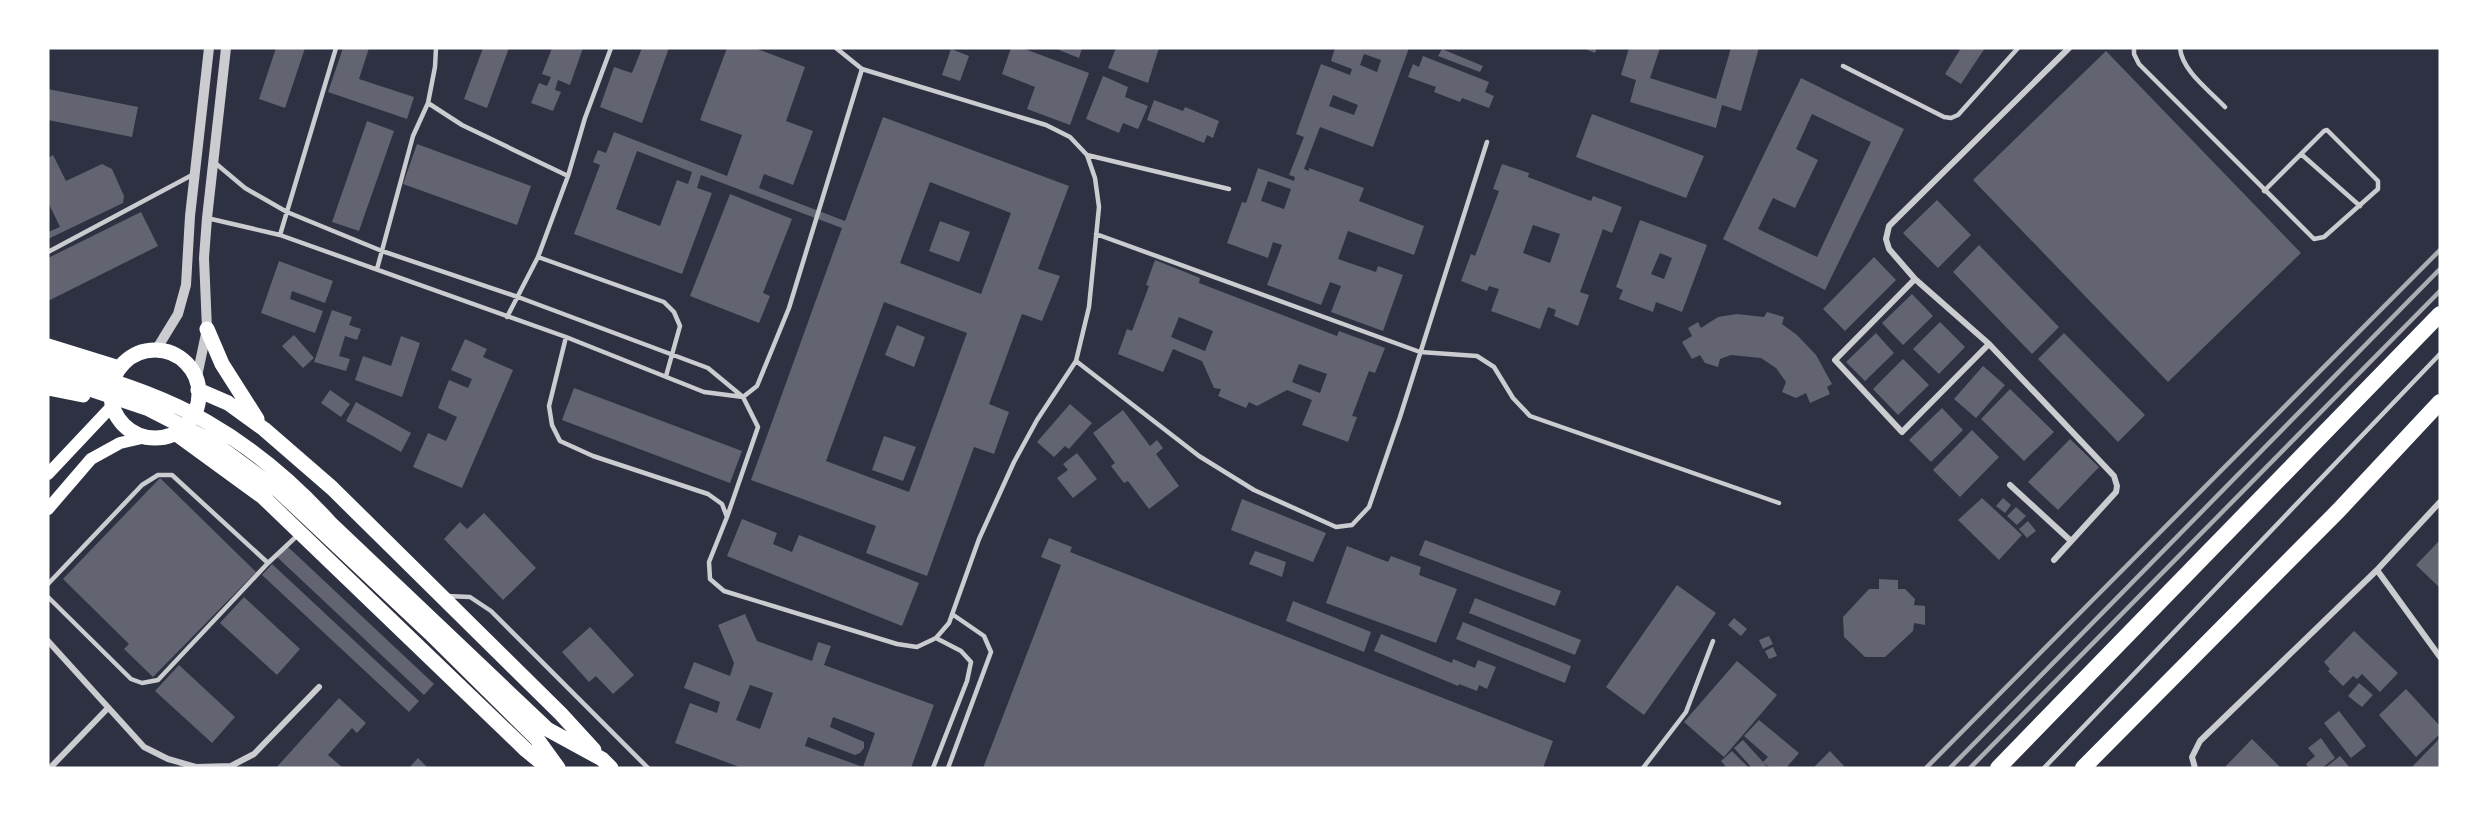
<svg xmlns="http://www.w3.org/2000/svg" width="2488" height="816" viewBox="0 0 2488 816" font-family="'Sofia Sans Condensed',sans-serif">
  <style>
    .building { fill: #626471; fill-rule: evenodd }
    .lines { fill: none; stroke-linecap: round; stroke-linejoin: round }
    .service { stroke: #caccd0; stroke-width: 4.5 }
    .minor { stroke: #caccd0; stroke-width: 6 }
    .tertiary { stroke: #caccd0; stroke-width: 10 }
    .secondary { stroke: #fff; stroke-width: 12 }
    .primary { stroke: #fff; stroke-width: 15 }
    .trunk { stroke: #fff; stroke-width: 16 }
    .rail { stroke: #abadb3; stroke-width: 4.5 }
  </style>
  <rect width="100%" height="100%" fill="#2d3142"/>
  <path class="building" d="M276,48h29l-20,60 -26,-9z
    M343,48h26l-10,31 55,18 -7,22 -79,-27z
    M483,48h26l-22,60 -23,-9z
    M552,48h31l-13,37 -12,-5 -3,10 6,2 -8,19 -22,-8 8,-20 8,3 4,-9 -9,-3z
    M642,48h27l-27,75 -42,-16 14,-40 18,6z
    M727,48h28l50,19 -19,54 27,10 -20,54 -29,-11 -5,14 86,33 38,-104 186,69 -31,83 22,7 -18,45 -20,-7 -33,90 20,8 -15,42 -20,-7 -47,129 -61,-23 10,-27 -125,-46 91,-252 -141,-53 -4,13 15,5 -30,81 -108,-40 26,-69 -7,-3 5,-12 8,3 8,-21 113,44 15,-41 -42,-15zM637,151l55,21 -4,12 -11,-4 -17,46 -44,-17zM930,182l81,31 -30,81 -81,-31zM884,302l83,31 -58,159 -83,-31z
    M1011,48h11l67,25 -19,52 -43,-16 8,-22 -33,-13z
    M1054,48h28l-3,10z
    M1116,48h43l-11,35 -40,-15z
    M1335,48h74l-36,99 -53,-20 -16,42 5,2v-3l55,20 -5,13 65,25 -10,29 -66,-24 -10,28 38,13 2,-6 25,9 -20,56 -52,-19 10,-26 -11,-4 -9,23 -54,-20 15,-40 -9,-3 -5,16 -41,-15 15,-41 4,1 12,-35 36,13 1,-4 -6,-2 15,-38 -8,-3 25,-70 29,11 2,-6 -21,-8zM1364,54l17,6 -4,12 -17,-7zM1333,95l25,10 -4,10 -25,-9zM1268,181l23,8 -7,20 -23,-8z
    M1583,48h14l-2,5z
    M1629,48h31l-10,30 66,21 15,-51h28l-18,63 -19,-6 -6,23 -86,-26 6,-22 -15,-5z
    M1961,48h24l-24,36 -16,-10z
    M951,49l18,7 -9,25 -18,-6z
    M1442,49l41,17 -3,6 -42,-16z
    M2106,51l195,202 -133,129 -195,-202z
    M1423,56l66,26 -4,10 9,4 -5,12 -27,-10 -2,4 -26,-10 2,-5 -28,-10 5,-13 6,3z
    M1103,76l25,11 -3,10 23,9 -10,23 -15,-6 -4,10 -33,-14z
    M1801,78l103,51 -79,161 -102,-51zM1812,114l59,28 -54,115 -59,-28 15,-31 22,10 23,-48 -22,-11z
    M48,89l90,18 -6,30 -84,-17z
    M1154,100l29,11 2,-4 34,14 -6,17 -6,-3 -3,8 -57,-23z
    M1592,114l112,42 -18,42 -110,-41z
    M367,121l27,10 -35,100 -27,-9z
    M417,144l114,42 -14,39 -114,-41z
    M53,155l13,26 36,-17 10,5 12,27 -1,7 -75,36v-7l12,-5 -12,-25v-44z
    M1502,164l27,9 -1,4 63,24 2,-5 29,11 -10,26 -9,-4 -23,63 9,3 -11,31 -24,-10 2,-6 -8,-3 -8,22 -49,-18 8,-22 -10,-3 -2,5 -26,-10 10,-27 4,2 24,-65 -6,-2zM1533,225l27,9 -10,29 -27,-10z
    M730,194l62,25 -29,74 7,3 -11,27 -69,-27z
    M1937,200l34,35 -33,33 -35,-35z
    M141,212l17,34 -110,55v-43z
    M1640,220l67,25 -25,67 -26,-10 -3,10 -34,-13 4,-9 -7,-3zM1660,253l12,5 -8,21 -13,-5z
    M940,221l30,11 -11,30 -30,-11z
    M1979,245l80,82 -27,27 -79,-82z
    M1874,257l22,23 -51,51 -22,-22z
    M1155,260l45,18 -1,5 138,53 2,-5 46,17 -10,25 -6,-2 -17,45 5,1 -9,25 -46,-17 10,-25 -25,-10 -30,16 -8,-4 -3,6 -28,-12 3,-7 -7,-1 -12,-27 -29,-12 -10,23 -45,-18 9,-25 5,2 17,-45 -3,-1zM1179,317l34,14 -8,20 -34,-14zM1299,364l28,10 -7,19 -28,-11z
    M279,261l54,20 -8,22 -33,-12 -2,8 33,12 -8,22 -54,-20z
    M1912,294l21,22 -30,29 -21,-22z
    M332,310l20,7 -3,8 12,4 -4,11 -12,-4 -6,20 11,3 -4,12 -32,-9z
    M1767,312l17,5 -2,7 15,11 19,20 16,29 -5,3 3,7 -20,9 -4,-10 -10,5 -14,-6 4,-10 -10,-14 -15,-10 -30,-3 -11,4 -2,8 -13,-4 -5,-8 -8,4 -10,-17 10,-6 -4,-8 10,-6 3,6 17,-11 19,-3 27,3z
    M1940,322l25,25 -26,27 -26,-25z
    M897,325l28,12 -11,30 -29,-12z
    M1876,333l18,20 -29,28 -19,-19z
    M2064,333l81,82 -27,27 -80,-83z
    M294,335l20,23 -11,10 -21,-22z
    M401,336l19,7 -18,54 -47,-17 8,-24 28,10z
    M465,339l22,10 -4,8 30,13 -51,118 -49,-21 15,-34 18,8 11,-24 -19,-9 11,-28 19,8 4,-9 -21,-9z
    M1903,359l26,26 -31,30 -25,-26z
    M1983,366l22,19 -29,33 -22,-19z
    M574,388l168,63 -12,32 -168,-63z
    M2010,389l44,43 -30,29 -43,-42z
    M330,390l20,14 -9,13 -20,-14z
    M356,402l55,31 -10,19 -55,-31z
    M1070,404l22,19 -23,26 -4,-3 -11,11 -17,-15z
    M1942,408l21,22 -32,32 -22,-22z
    M1123,410l27,36 7,-6 6,8 -7,6 23,32 -30,23 -21,-28 -4,2 -13,-17 4,-3 -22,-30z
    M1972,430l27,27 -39,40 -27,-27z
    M884,436l32,11 -13,34 -31,-11z
    M2070,439l29,28 -41,43 -30,-28z
    M1077,453l20,26 -24,19 -16,-20 11,-8 -5,-6z
    M160,478l96,94 -103,105 -29,-28 5,-5 -66,-65z
    M1982,498l40,37 -23,25 -41,-40z
    M2003,498l8,7 -6,8 -9,-7z
    M1242,499l84,34 -13,29 -82,-32z
    M2016,507l10,9 -9,9 -10,-9z
    M484,513l52,55 -33,32 -59,-61 16,-17 7,7z
    M742,519l35,14 -4,11 19,8 7,-17 120,48 -17,43 -175,-70z
    M2028,521l8,10 -9,7 -8,-9z
    M1049,538l23,9 -2,5 483,189 -10,27h-560l78,-203 -20,-8z
    M1425,540l136,51 -6,15 -136,-51z
    M2440,540v48l-24,-23z
    M287,546l147,138 -10,11 -147,-138z
    M1347,546l41,16 3,-6 30,11 -2,8 38,14 -21,54 -110,-40z
    M1255,551l31,11 -4,15 -33,-13z
    M272,564l147,137 -10,11 -147,-137z
    M1879,579l19,1v9h7l10,10 -1,6 11,1v19l-11,-2 -1,8 -28,26h-20l-21,-20 -1,-20 26,-28h10z
    M1677,585l39,28 -72,102 -38,-28z
    M244,597l56,52 -23,26 -57,-52z
    M1475,598l106,42 -6,15 -106,-42z
    M1293,601l78,31 -7,20 -78,-31z
    M745,614l12,27 55,20 6,-19 13,4 -7,19 110,40 -23,63h-169l-67,-25 15,-40 27,10 3,-11 -36,-14 10,-26 36,14 4,-13 -16,-38zM750,685l23,8 -13,36 -24,-9zM833,717l42,16 -12,34 -58,-21 3,-9 47,18 5,-2 4,-5v-6l-34,-15z
    M1734,618l13,11 -6,7 -13,-11z
    M1463,622l108,44 -6,17 -109,-44z
    M590,627l44,48 -21,19 -17,-18 -7,6 -27,-30z
    M2354,631l44,42 -18,19 -18,-18 -5,5 -4,-3 -10,10 -15,-15 2,-2 -6,-7z
    M1381,634l71,29 1,-4 22,9 3,-8 18,7 -9,22 -8,-4 -2,6 -18,-7 -1,2 -84,-35z
    M1769,636l4,8 -10,5 -4,-9z
    M1773,647l4,9 -8,3 -4,-8z
    M1737,661l40,34 -53,62 -40,-35z
    M179,665l56,52 -23,26 -57,-52z
    M2359,683l14,12 -11,12 -14,-11z
    M2406,689l34,37v8l-24,23 -37,-42z
    M339,698l27,25 -9,10 -5,-5 -24,27 15,13h-67z
    M2339,711l27,35 -15,12 -27,-35z
    M1759,720l40,33 -13,15h-16l-7,-6 5,-5 -24,-21z
    M2321,738l14,20 -13,10h-13l-3,-4 9,-8 -7,-8z
    M2440,738v30h-29z
    M2252,739l28,28 -56,1z
    M1743,740l21,23 4,5h-16l-18,-20z
    M1732,751l17,17h-22l-6,-7z
    M1830,751l14,15 -2,2h-29z
    M2340,756l10,12h-25z
    M418,758l10,10h-19z"/>
  <g class="lines">
    <path class="service" d="M2134,48v6l5,10 175,175 10,-2 54,-48v-8l-51,-51 -3,1 -60,60
      M2180,48c2,23 30,43 45,59
      M1843,66l101,51 7,1 7,-3 60,-67
      M428,103l34,22 106,51 -30,81 -31,60
      M2301,154l59,52
      M1087,155l142,34
      M214,162l31,26 42,24 95,39 136,46 190,71 35,29 15,30 -31,90
      M568,176l17,-58 26,-70
      M207,218l73,17 286,102 138,55 39,5 14,-11 32,-78 73,-239
      M1096,234l324,118 57,4 17,11 19,31 17,18 249,87
      M280,235l56,-187
      M48,252l146,-78
      M538,257l126,45 10,10 6,14 -14,50
      M377,269l36,-133 15,-33 7,-36 1,-19
      M566,337l-17,69 3,19 8,16 33,15 115,38 14,10 5,13 -18,45 1,17 14,12 173,53 20,3 19,-9 13,-15 30,-84 35,-77 23,-42 39,-59 13,-54 10,-100 -4,-29 -8,-23 -17,-18 -24,-12 -184,-56 -26,-21
      M1076,361l123,95 55,34 82,37 16,-2 17,-18 31,-90 87,-275
      M48,584l94,-99 16,-10h14l96,88
      M447,596l23,1 21,14 157,157
      M48,597l83,82 11,4 16,-3 110,-117 31,-29
      M933,768l34,-87 4,-19 -10,-11 -25,-13
      M948,768l43,-116 -7,-16 -32,-22
      M1643,768l43,-56 27,-71
      M2044,768l396,-414"/>
    <path class="minor" d="M1915,279l-80,81 67,72 87,-88
      M2010,485l61,56
      M2054,560l62,-68 1,-6 -3,-10 -125,-132 -74,-65 -26,-30 -3,-10 3,-13 180,-178
      M2377,570l63,87
      M48,641l96,106 24,12 28,8 35,-1 23,-12 65,-67
      M50,768l57,-59
      M2195,768l-3,-11 8,-16 177,-171 63,-68"/>
    <path class="tertiary" d="M156,350l22,-36 8,-29 4,-69 19,-168
      M196,381l11,-52 -3,-71 3,-40 19,-170"/>
    <path class="secondary" d="M48,474l65,-69
      M48,509l43,-50 29,-16 26,-6"/>
    <path class="primary" d="M207,329l15,35 35,55
      M48,346l71,22
      M111 394a44 44 0 1 1 88 0a44 44 0 1 1-88 0Z
      M48,360c53,18 110,33 159,62 47,27 88,62 124,102l216,205 55,30 9,9
      M48,375l101,34 41,21 24,13 65,48 151,142 107,106 21,29
      M48,388l35,7
      M198,390l30,13 36,26 68,59 229,226 33,36
      M175,433l88,64 263,253 22,18"/>
    <path class="trunk" d="M1998,768l442,-454
      M2083,768l256,-258 101,-108"/>
    <path class="rail" d="M1926,768l514,-518
      M1950,768l490,-499
      M1970,768l470,-477"/>
  </g>
  <rect width="2488" height="816" fill="none" stroke="#ffffff" stroke-width="99"/>
</svg>
